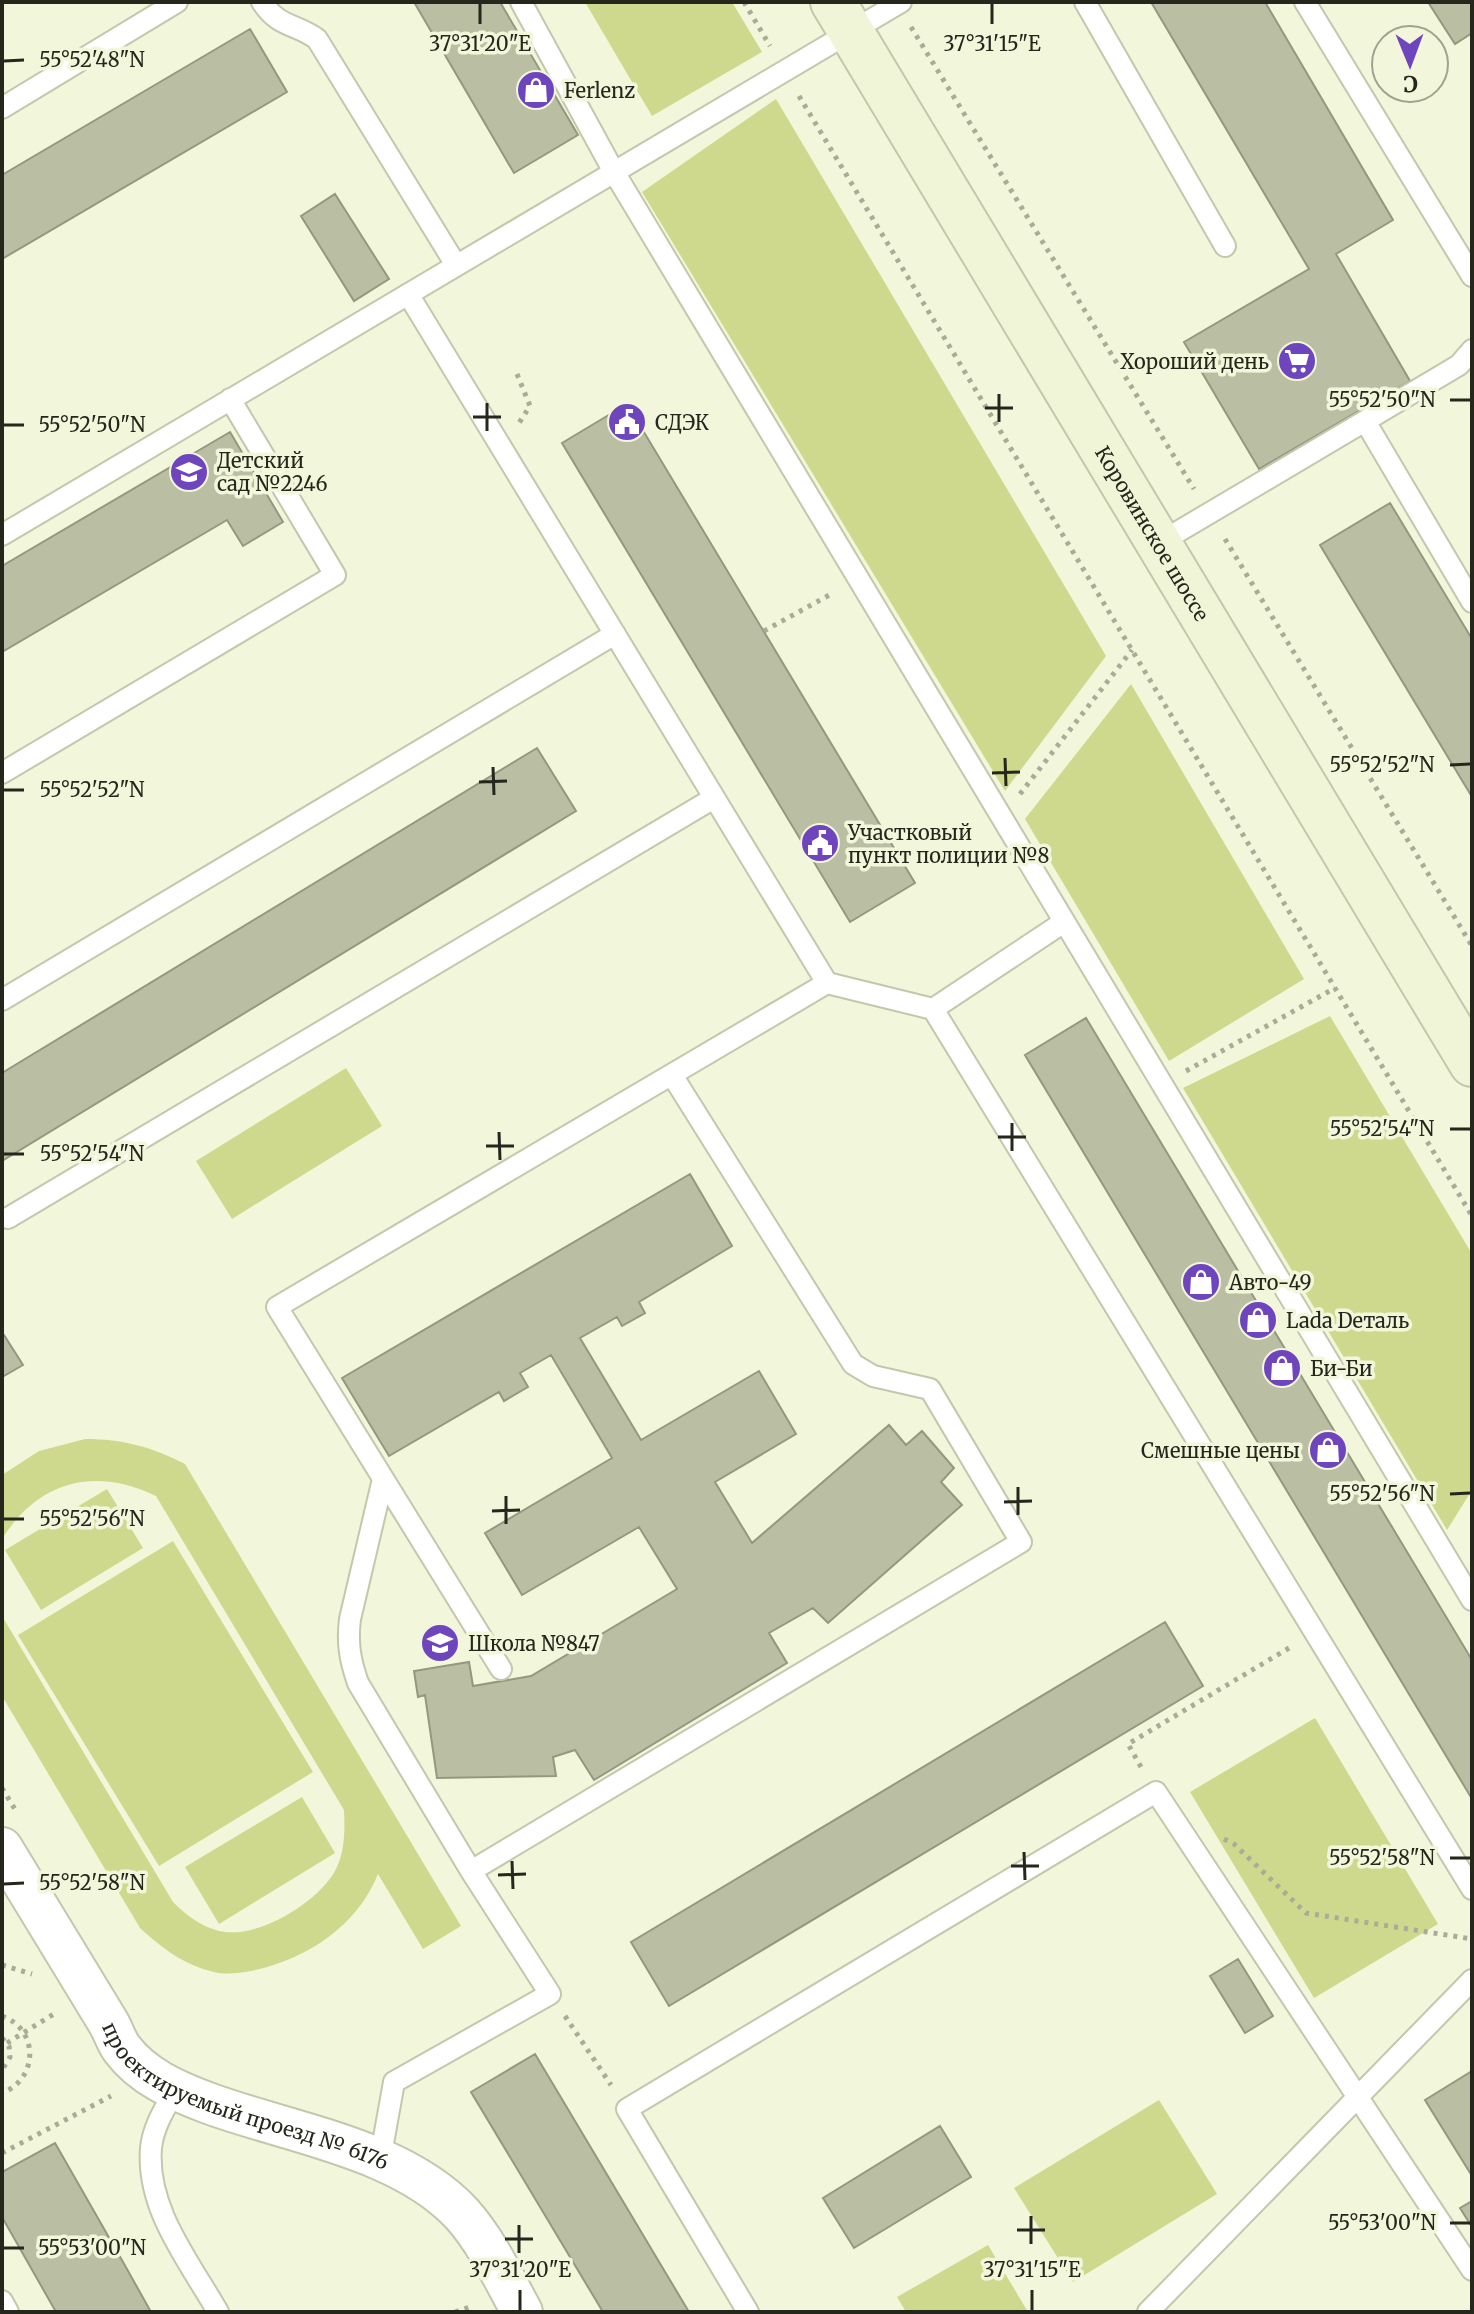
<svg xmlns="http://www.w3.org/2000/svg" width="1474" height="2314" viewBox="0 0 1474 2314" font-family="Merriweather,serif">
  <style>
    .green { fill: #cfd98d }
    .building { fill: #babfa4; stroke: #94987f; stroke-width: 2 }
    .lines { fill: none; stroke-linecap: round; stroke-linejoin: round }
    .lane-casing { stroke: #c3c7ac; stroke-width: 24 }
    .street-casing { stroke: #c3c7ac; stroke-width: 44 }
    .secondary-casing { stroke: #c3c7ac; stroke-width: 48 }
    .path { stroke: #a9ac96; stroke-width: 5; stroke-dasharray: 4 6; stroke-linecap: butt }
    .lane { stroke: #fff; stroke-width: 20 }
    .street { stroke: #fff; stroke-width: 40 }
    .secondary { stroke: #f1f5d8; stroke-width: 44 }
    .ticks { fill: none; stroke: #25261c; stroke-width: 3 }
    .labels { text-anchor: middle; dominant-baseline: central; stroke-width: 7; stroke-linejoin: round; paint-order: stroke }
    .poi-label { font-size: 20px; fill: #25261c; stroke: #f2f6da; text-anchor: start }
    .street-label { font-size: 20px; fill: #25261c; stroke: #f2f6da }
    .ticks-label { font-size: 20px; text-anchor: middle; fill: #25261c; stroke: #f2f6da; stroke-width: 7; stroke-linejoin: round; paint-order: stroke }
  </style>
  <rect width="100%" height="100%" fill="#f2f6da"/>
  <path class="green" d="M585,2h147l30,50 -110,64z
    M776,99l330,557 -101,135 -363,-599z
    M1131,684l173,295 -135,82 -144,-242z
    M1330,1016l142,238v236l-25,40 -264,-442z
    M346,1068l36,58 -150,93 -36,-58z
    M85,1439c38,0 67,8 100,25l276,462 -38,23 -45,-75c-21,53 -73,86 -127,97 -12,2 -26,4 -37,1 -30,-7 -52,-24 -74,-44l-138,-232v-80l171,286c13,13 27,24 46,29 38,9 98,-28 116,-60 10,-18 10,-41 9,-61l-188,-314c-61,-30 -118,-15 -154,43v-64l37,-24z
    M107,1489l36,59 -102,62 -36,-60z
    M173,1541l140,231 -154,94 -141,-231z
    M1315,1718l123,206 -124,74 -124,-206z
    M302,1797l33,56 -116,71 -34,-57z
    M1159,2100l58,94 -144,88 -59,-94z
    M988,2245l40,67h-122l-9,-15z"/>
  <path class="building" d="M414,2h86l78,133 -64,38z
    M1151,2h114l128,218 -57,34 74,127 -151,88 -75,-127 125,-73z
    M1428,2h44v31l-17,11z
    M250,29l37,63 -285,167v-84z
    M335,194l54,85 -35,22 -53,-85z
    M627,404l288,479 -65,39 -288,-479z
    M230,432l53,90 -40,24 -16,-26 -225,132v-86z
    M1390,503l82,136v158l-152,-252z
    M537,748l39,63 -574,350v-88z
    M1086,1018l386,642v139l-447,-744z
    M690,1174l42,72 -93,56 6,11 -23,13 -5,-9 -37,21 61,102 118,-69 37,63 -81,48 37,61 137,-118 17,20 16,-14 32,37 -13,14 21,23 -134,118 -15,-15 -44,25 18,30 -193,117 -19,-30 -22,7 3,19 -119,2 -12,-83 -7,2 -4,-26 55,-9 4,24 58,-10 146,-87 -38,-62 -117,68 -37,-62 127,-75 -61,-103 -31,18 8,14 -24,14 -5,-9 -110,64 -47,-78z
    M4,1335l19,30 -21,12v-40z
    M1165,1622l38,64 -534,320 -38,-64z
    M1238,1959l35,57 -28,17 -35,-57z
    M535,2054l154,258h-86l-132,-220z
    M1472,2071v105l-47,-76z
    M940,2126l31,51 -117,71 -31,-50z
    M55,2143l68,119 28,50h-95l-54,-95v-45z
    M1472,2201v26l-12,-19z"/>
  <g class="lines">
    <defs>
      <path id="lane" d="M262,2c17,26 33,21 55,37l139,226
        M521,2l93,170 858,1428
        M1085,2l140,244
        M1305,2l167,274
        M2,108l175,-106
        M408,294l419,689 106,26 539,880
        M1365,421l94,-56 13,-15
        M2,535l899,-533
        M1159,543l206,-122 107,181
        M2,773l333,-198 -105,-176
        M2,1000l613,-366
        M933,1009l131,-87
        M8,1218l706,-420
        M501,1669l-224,-362 550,-324
        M471,1871l550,-329 -91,-153 -57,-13 -20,-12 -181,-289
        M175,2091c-10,17 -22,36 -24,57 -5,61 38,113 67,164
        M380,2160l14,-78 156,-88 -79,-123 -113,-188c-8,-23 -11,-40 -8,-64l33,-140
        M2,2301l6,11
        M748,2312l-121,-203 529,-317 316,478
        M1148,2312l324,-332"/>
      <g id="street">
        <path id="s1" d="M2,1848l106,174c5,8 8,19 14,27 21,28 54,42 86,54 81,30 193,45 254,111 25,28 42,65 60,98"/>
      </g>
      <g id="secondary">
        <path id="s2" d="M833,2l639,1062"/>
      </g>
    </defs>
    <use href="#lane" class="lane-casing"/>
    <use href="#street" class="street-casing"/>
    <use href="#secondary" class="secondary-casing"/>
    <path class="path" d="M744,2l26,44
      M911,27l283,462
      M799,96l673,1120
      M517,374l13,32 -11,17
      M1225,539l247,407
      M764,631l69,-38
      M1020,794l112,-144
      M1186,1071l149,-83
      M1141,1767l-13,-23 161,-96
      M2,1788l14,23
      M1224,1839l10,5 72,69 166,26
      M2,1965l30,9
      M2,2016c37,13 37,63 0,77
      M565,2016l46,69
      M2,2038l7,8 1,11 -8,13
      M7,2043l50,-31
      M2,2153l109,-57
      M455,2312l18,-6"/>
    <use href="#lane" class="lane"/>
    <use href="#street" class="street"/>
    <use href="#secondary" class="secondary"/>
  </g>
  <path class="ticks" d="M480,4v20M992,4v20M4,61l20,-1M999,394v28M1450,400h20M487,403v28M985,408h28M473,417h28M4,425h20M1005,758l1,28M1450,765l20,-1M493,767l1,28M992,773l28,-1M479,782l28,-1M4,790h20M1012,1123v28M1450,1129h20M499,1132l1,28M998,1137h28M486,1146h28M4,1154h20M1018,1487v28M1450,1494l20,-1M506,1496v28M1004,1502l28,-1M492,1511l28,-1M4,1519h20M1024,1852l1,28M1450,1858h20M512,1861l1,28M1011,1866h28M498,1875l28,-1M4,1884l20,-1M1031,2216v28M1450,2223h20M519,2225v28M1017,2230h28M505,2239h28M4,2248h20M520,2290v20M1032,2290v20"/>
  <defs>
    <symbol id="shop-disc" viewBox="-11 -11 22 22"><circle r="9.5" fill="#6e45bd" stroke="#f2f6da"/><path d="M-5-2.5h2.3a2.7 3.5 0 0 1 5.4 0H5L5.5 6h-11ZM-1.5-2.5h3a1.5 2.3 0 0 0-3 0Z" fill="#fff"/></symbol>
    <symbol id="supermarket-disc" viewBox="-11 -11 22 22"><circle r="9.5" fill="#6e45bd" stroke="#f2f6da"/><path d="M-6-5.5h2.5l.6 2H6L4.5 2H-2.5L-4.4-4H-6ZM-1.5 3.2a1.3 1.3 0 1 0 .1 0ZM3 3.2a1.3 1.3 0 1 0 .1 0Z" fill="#fff"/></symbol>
    <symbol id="civic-disc" viewBox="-11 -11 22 22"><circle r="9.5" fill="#6e45bd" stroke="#f2f6da"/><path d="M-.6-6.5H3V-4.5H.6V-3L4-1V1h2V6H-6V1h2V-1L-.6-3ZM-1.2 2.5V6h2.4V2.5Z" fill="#fff"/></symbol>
    <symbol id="school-disc" viewBox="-11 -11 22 22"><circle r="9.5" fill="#6e45bd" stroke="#f2f6da"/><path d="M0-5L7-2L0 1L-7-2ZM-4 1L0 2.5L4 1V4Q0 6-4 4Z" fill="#fff"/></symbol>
  </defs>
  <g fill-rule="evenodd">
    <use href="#shop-disc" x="514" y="68" width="44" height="44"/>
    <use href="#supermarket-disc" x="1275" y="339" width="44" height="44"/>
    <use href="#civic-disc" x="605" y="400" width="44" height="44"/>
    <use href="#school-disc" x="167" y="450" width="44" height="44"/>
    <use href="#civic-disc" x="798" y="821" width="44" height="44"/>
    <use href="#shop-disc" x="1179" y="1260" width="44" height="44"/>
    <use href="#shop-disc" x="1236" y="1298" width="44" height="44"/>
    <use href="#shop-disc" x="1260" y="1346" width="44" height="44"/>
    <use href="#shop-disc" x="1306" y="1428" width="44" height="44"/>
    <use href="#school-disc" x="418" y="1621" width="44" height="44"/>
  </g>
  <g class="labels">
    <g class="poi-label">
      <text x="564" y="90">Ferlenz</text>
      <text x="1269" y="361" text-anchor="end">Хороший день</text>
      <text x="655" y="422">СДЭК</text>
      <text x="217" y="460">Детский<tspan x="217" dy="23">сад №2246</tspan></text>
      <text x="848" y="832">Участковый<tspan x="848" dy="23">пункт полиции №8</tspan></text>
      <text x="1229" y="1282">Авто-49</text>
      <text x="1286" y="1320">Lada Dеталь</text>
      <text x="1310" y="1368">Би-Би</text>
      <text x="1300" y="1450" text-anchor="end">Смешные цены</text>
      <text x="468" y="1643">Школа №847</text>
    </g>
    <g class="street-label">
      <text stroke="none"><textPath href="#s2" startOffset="620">Коровинское шоссе</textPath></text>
      <text stroke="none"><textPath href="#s1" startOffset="366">проектируемый проезд № 6176</textPath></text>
    </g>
  </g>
  <g class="ticks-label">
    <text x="480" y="51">37°31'20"E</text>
    <text x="992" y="51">37°31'15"E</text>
    <text x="92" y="67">55°52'48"N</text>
    <text x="1382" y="407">55°52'50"N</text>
    <text x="92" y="432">55°52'50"N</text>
    <text x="1382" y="772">55°52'52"N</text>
    <text x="92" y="797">55°52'52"N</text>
    <text x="1382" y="1136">55°52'54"N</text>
    <text x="92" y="1161">55°52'54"N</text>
    <text x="1382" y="1501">55°52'56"N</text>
    <text x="92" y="1526">55°52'56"N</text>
    <text x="1382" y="1865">55°52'58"N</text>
    <text x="92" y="1890">55°52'58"N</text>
    <text x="1382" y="2230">55°53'00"N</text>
    <text x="92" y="2255">55°53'00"N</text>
    <text x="520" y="2277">37°31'20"E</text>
    <text x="1032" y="2277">37°31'15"E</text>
  </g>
  <rect width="1474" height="2314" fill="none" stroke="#25261c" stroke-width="8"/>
  <g transform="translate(1410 64) rotate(179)"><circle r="38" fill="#f2f6da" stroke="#a0a38e" stroke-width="2"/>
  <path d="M0-6L14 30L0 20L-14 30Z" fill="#6e45bd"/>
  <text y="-12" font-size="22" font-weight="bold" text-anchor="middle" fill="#25261c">С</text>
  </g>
</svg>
